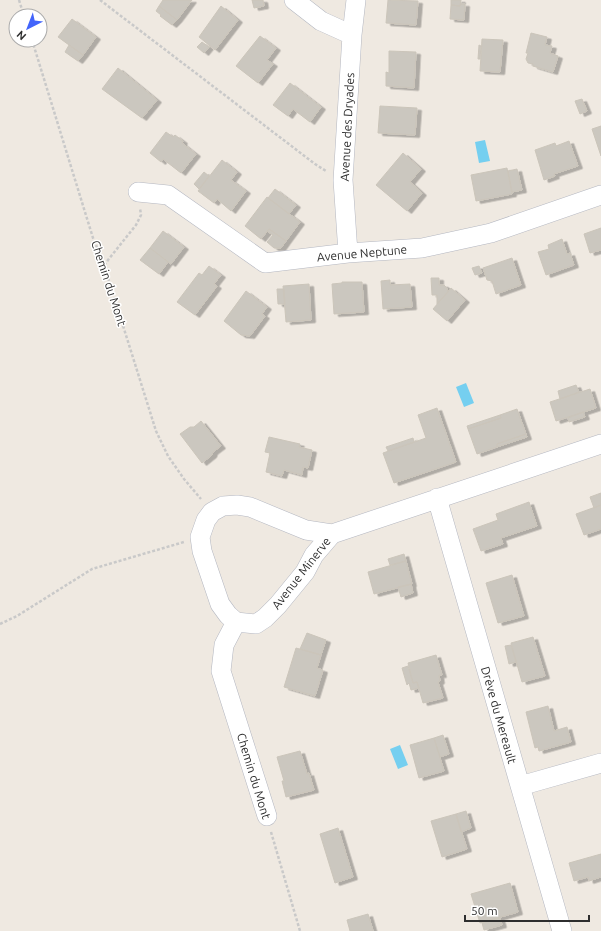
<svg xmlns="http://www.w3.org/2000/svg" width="601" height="931" viewBox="0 0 601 931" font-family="Ubuntu,sans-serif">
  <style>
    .water { fill: #75cff0 }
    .building { fill: #cbc7bf; stroke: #cbc5ba; filter: url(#shadow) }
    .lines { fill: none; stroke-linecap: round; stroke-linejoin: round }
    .minor-casing { stroke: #b4b7c1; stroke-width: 20 }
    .path { stroke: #c9c9c9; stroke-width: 2.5; stroke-dasharray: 3 2; stroke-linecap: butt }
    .minor { stroke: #fff; stroke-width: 19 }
    .labels { text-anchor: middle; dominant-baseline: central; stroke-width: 3; stroke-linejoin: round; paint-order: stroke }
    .street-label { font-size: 12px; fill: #2e2e2e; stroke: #fff }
  </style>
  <defs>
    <filter id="shadow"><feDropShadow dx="4.5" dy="2.5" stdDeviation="0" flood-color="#0004"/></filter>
  </defs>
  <rect width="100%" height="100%" fill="#efe9e1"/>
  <path class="water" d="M485,140l5,21 -11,2 -4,-21z
    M466,383l8,20 -10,4 -8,-20z
    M400,745l8,20 -10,4 -8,-20z"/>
  <path class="building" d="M163,0h29l-15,20 -18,-14z
    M252,0h11l1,6 -10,2z
    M388,0l30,1 -2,24 -30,-2z
    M451,0h10l-1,6 -9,-1z
    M461,4h4l-1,16 -14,-1 1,-14 9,1z
    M159,6l18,14 -5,5 -12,-9 1,-1 -5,-4z
    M221,6l17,14 -23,30 -16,-13z
    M72,19l24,18 -13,18 -25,-18z
    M531,33l16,4 -2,8 7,1 -2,7 8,3 -5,16 -20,-6v-2l-5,-1 -2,-4 2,-6h-2z
    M260,36l16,12 -9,12 6,4 -15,19 -22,-17z
    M482,39l21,1 -3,32 -20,-1z
    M202,42l7,5 -5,6 -7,-6z
    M69,45l14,10 -5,6 -13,-9z
    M479,45l2,1 -1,13h-2z
    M389,51l27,1 -2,36 -28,-2v-14l3,1z
    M118,68l39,32 -15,18 -40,-29z
    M290,83l31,24 -11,15 -17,-13 -5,7 -15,-11z
    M582,99l5,12 -7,3 -5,-13z
    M380,106l37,2 -2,27 -37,-2z
    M601,126v30l-9,-27z
    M166,132l7,5 2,-2 8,6 -1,2 14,11 -15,19 -18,-14 -2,3 -11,-9z
    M569,141l9,25 -24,8 1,2 -11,4 -9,-30 20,-7 1,3z
    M403,153l18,16 -11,13 12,11 -15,18 -31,-26z
    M222,160l15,12 -6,8 15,11 -15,20 -14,-12 -3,4 -16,-12z
    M507,168l5,26 -36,7 -5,-26z
    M517,169l5,21 -10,2 -4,-21z
    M204,172l5,4 -10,13 -5,-5z
    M275,189l21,16 -7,9 -21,-16z
    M267,197l33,25 -14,19 -17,-12 -8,10 -16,-13z
    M601,228v22l-11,3 -6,-19z
    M269,229l17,12 -5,7h-7l-7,-6 6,-7 -6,-4z
    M163,231l21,16 -13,17 -21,-16z
    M562,239l5,15 3,-1 4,12 -28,10 -8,-23 11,-3 -1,-4z
    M150,248l18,14 -9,12 -19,-14z
    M512,258l9,27 -25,9 -4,-13 -5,-1 -4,-12z
    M209,266l12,9 -7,9 3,2 -22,29 -18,-13 22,-29 3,2z
    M479,266l3,7 -7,2 -3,-7z
    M431,278h8v7h5l3,3 1,4 -11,12v-9h-5z
    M390,280v5l20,-1 2,23 -29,2 -2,-28z
    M342,282h20l2,30 -30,2 -2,-30 10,-1z
    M309,284l2,36 -25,2 -3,-36z
    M451,288l14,12 -18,21 -14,-12z
    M277,289h7l1,15h-7z
    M246,291l21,16 -5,7 3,2 -15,20 -9,-1 -17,-14z
    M576,385l3,7 -19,7 -2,-8z
    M590,389l6,19 -40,13 -6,-19z
    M437,408l19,54 -62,21 -11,-30 43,-15 -8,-23z
    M517,409l9,25 -29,10v3l-20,7 -9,-25 33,-11 -1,-3z
    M583,412l2,5 -16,5 -1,-4z
    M500,415l1,3 -33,11 -1,-3z
    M201,421l20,25 -8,6 -1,3 -10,8 -22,-29 10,-7h4z
    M526,434l1,3 -30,10v-3z
    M269,437l31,7 -1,3 13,3 -4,18 -5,-1 -1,8 -18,-5 -2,6 -16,-4 4,-19 -5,-1z
    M413,438l1,4 -26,9 -2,-4z
    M601,493v12l-7,3 -4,-11z
    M529,502l8,24 -36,12 2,6 -22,7 -8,-22 25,-9 -2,-6z
    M601,505v24l-17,6 -8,-21z
    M404,554l2,7 -16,4 -2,-6z
    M406,561l6,23 -38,10 -6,-22z
    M512,575l12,41 -26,7 -12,-40z
    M411,584l2,9 -12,4 -3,-10z
    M307,633l19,7 -5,15 -21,-6z
    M533,637l12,39 -23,6 -11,-39z
    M511,645l5,17 -7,2 -4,-18z
    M296,648l25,7 -4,13 6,2 -8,26 -31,-9z
    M436,655l6,20h-3l1,6 -2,1 5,16 -20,5 -6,-21 -4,1 -5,-20z
    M408,666l5,17 4,-1 2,6 -8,2 -2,-7 -2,2 -5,-17z
    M548,706l6,25 13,-4 4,15 -32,9 -1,-4 -3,1 -9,-36z
    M443,735l6,19 -9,3 -6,-19z
    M434,738l10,33 -25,7 -9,-33z
    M300,751l7,23 2,-1 5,17 -28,7 -4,-16h2l-7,-24z
    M466,811l5,17 -10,4 -5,-18z
    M456,814l11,35 -25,8 -11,-36z
    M338,828l15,49 -18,6 -15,-49z
    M601,854v23l-12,4 -1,-4 -14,4 -5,-18z
    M510,883l8,29 -38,11 -9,-29z
    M368,914l5,17h-23l-3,-11z
    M500,918l2,7 -18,5 -2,-7z"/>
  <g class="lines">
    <defs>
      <path id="minor" d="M294,0l27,21 31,14
        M138,192l30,3 97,68 83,-10 74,-5 69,-15 110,-38
        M348,253l-5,-73 9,-145 4,-35
        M437,498l125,433
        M332,534l-18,21 -9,17 -27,33 -13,13 -9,6 -20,-2 -8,-7 -8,-11 -18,-53 -2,-14 6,-17 6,-8 11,-6 14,-1 13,2 56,23 26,4 269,-90
        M236,622l-12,23 -3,26 46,145
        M520,786l81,-23"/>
    </defs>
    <use href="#minor" class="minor-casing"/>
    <path class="path" d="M19,0l5,16
      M100,0l215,164 11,7
      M32,40l61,198 11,27 52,166 12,25 16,23 17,20
      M104,265l32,-40 5,-10 -1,-7
      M0,624l17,-8 75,-47 92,-27
      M271,832l29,99"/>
    <use href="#minor" class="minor"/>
  </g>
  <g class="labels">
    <g class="street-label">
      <text transform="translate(347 127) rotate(-87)">Avenue des Dryades</text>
      <text transform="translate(362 253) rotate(-5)">Avenue Neptune</text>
      <text transform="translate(109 283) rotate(72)">Chemin du Mont</text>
      <text transform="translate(301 573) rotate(-52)">Avenue Minerve</text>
      <text transform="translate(499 715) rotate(74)">Drève du Mereault</text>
      <text transform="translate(254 776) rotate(73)">Chemin du Mont</text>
    </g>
  </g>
  <g transform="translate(28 28) rotate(222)"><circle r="19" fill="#ffffff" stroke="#ababab"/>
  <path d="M0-3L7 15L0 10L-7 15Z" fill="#4264fb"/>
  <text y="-6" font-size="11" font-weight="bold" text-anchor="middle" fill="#2e2e2e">N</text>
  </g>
  <path d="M465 915v6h124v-6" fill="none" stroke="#2e2e2e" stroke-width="2"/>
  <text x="471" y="915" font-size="12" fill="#2e2e2e" stroke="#ffffff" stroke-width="3" paint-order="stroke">50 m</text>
</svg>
